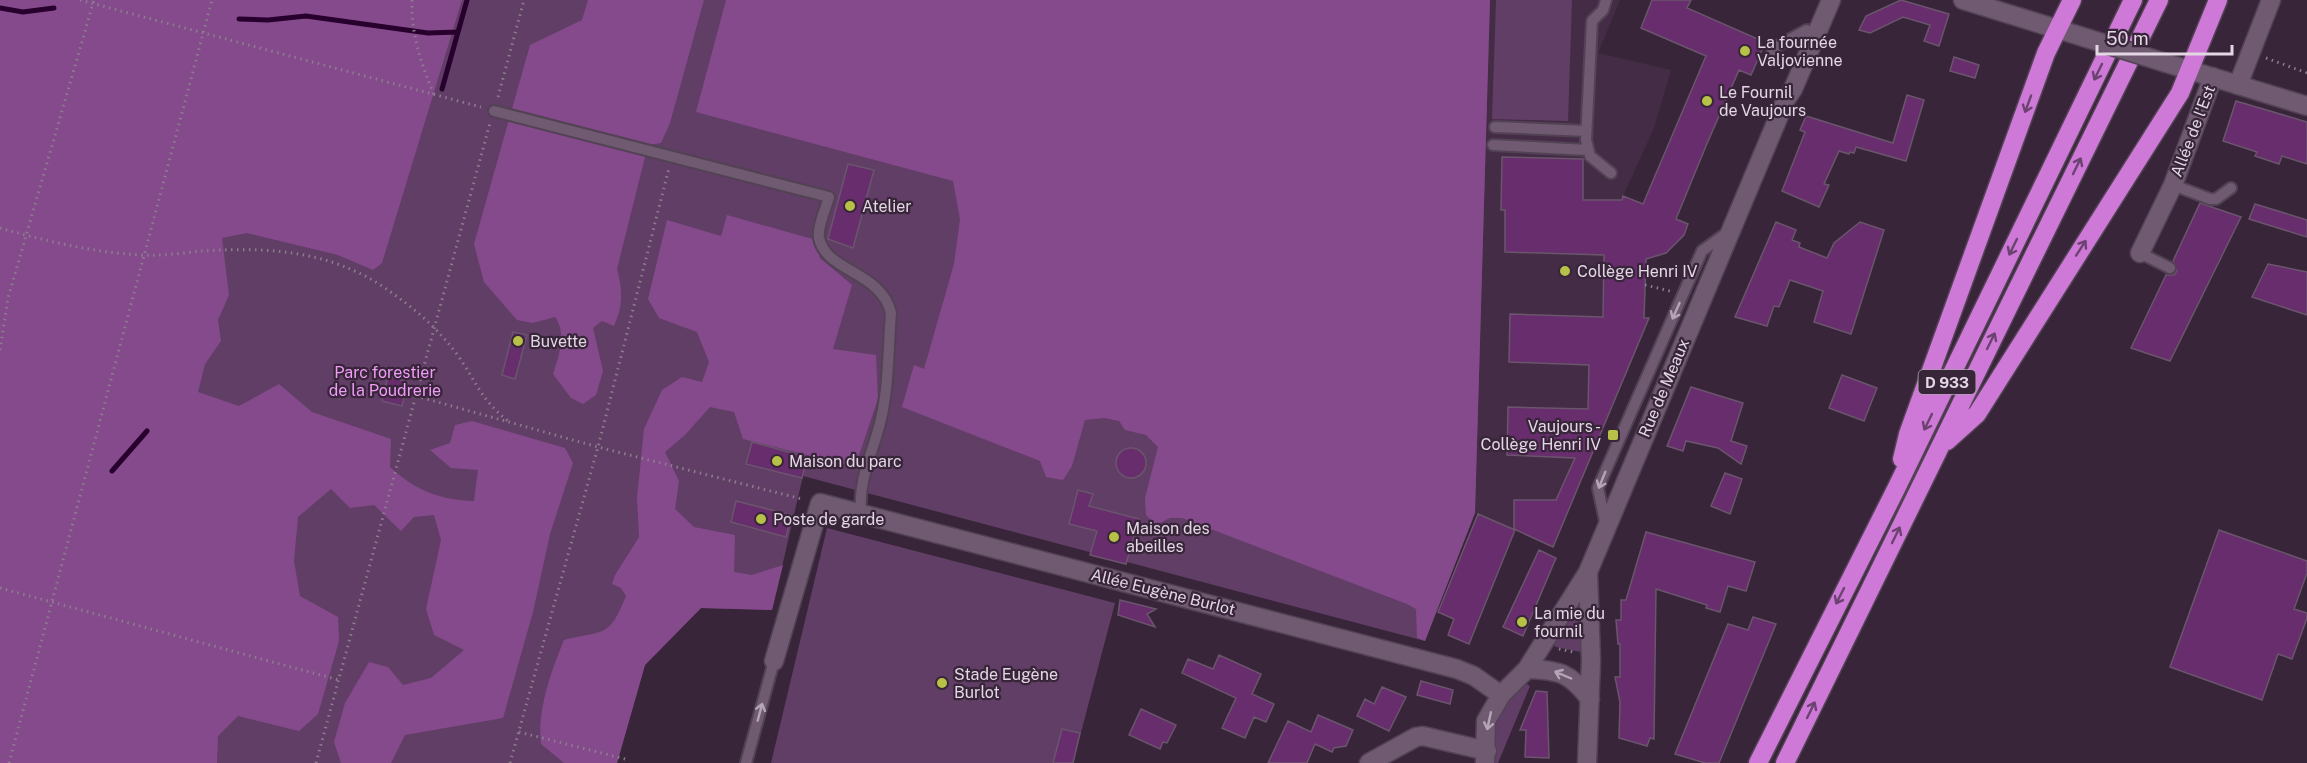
<svg xmlns="http://www.w3.org/2000/svg" width="2307" height="763" viewBox="0 0 2307 763" font-family="'Public Sans',sans-serif">
  <style>
    .built { fill: #442c46 }
    .green { fill: #613e65 }
    .forest { fill: #854a8c }
    .lines { fill: none; stroke-linecap: round; stroke-linejoin: round }
    .stream { stroke: #28002d; stroke-width: 5 }
    .building { fill: #672d6d; stroke: #6a556c; stroke-width: 1.5 }
    .lane-casing { stroke: #524254; stroke-width: 14 }
    .street-casing { stroke: #524254; stroke-width: 21 }
    .secondary-casing { stroke: #524254; stroke-width: 21 }
    .highway-casing { stroke: #524254; stroke-width: 21 }
    .path { stroke: #8c7d8e; stroke-width: 3; stroke-dasharray: 1.5 4.5; stroke-linecap: butt }
    .lane { stroke: #6f5a71; stroke-width: 10 }
    .street { stroke: #6f5a71; stroke-width: 18 }
    .secondary { stroke: #6f5a71; stroke-width: 18 }
    .highway { stroke: #ce79d7; stroke-width: 18 }
    .secondary-bridge-casing { stroke: #524254; stroke-width: 21; stroke-linecap: butt }
    .secondary-bridge { stroke: #6f5a71; stroke-width: 18 }
    .oneway { stroke: #6c4271 }
    .oneway2 { stroke: #b5a5b6 }
    .poi-dot { fill: #b7c147; stroke: #38253a; stroke-width: 2 }
    .labels { text-anchor: middle; dominant-baseline: central; stroke-width: 4.5; stroke-linejoin: round; paint-order: stroke }
    .shield { fill: #38253a; stroke: #b0a2b1; stroke-width: 1.5 }
    .shield-label { font-size: 15px; font-weight: bold; fill: #e3d7e4 }
    .poi-label { font-size: 16px; fill: #e3d7e4; stroke: #38253a; text-anchor: start }
    .street-label { font-size: 16px; fill: #e3d7e4; stroke: #38253a }
    .park-label { font-size: 16px; fill: #f09df8; stroke: #38253a }
  </style>
  <rect width="100%" height="100%" fill="#38253a"/>
  <path class="built" d="M1490,0h130l-22,53 73,17 -17,58 -31,68 65,28 -16,24 -14,9h-11l-3,61h5l-96,229 -78,-34z"/>
  <path class="green" d="M0,0h1490l-15,513 -50,128 -622,-165 -31,134 -71,-2 -56,57 -28,98h-617z
    M1496,0h76l-4,121 -76,-2z
    M827,528l288,75 -42,160h-302z
    M1578,600l3,3 5,50 -30,-6 -5,-4z
    M1525,683l5,3 -32,77h-7c4,-13 2,-21 2,-34 0,-20 18,-33 32,-46z"/>
  <path class="forest" d="M0,0h462l-80,263 -9,7 -35,-15 -91,-22 -25,5 7,57 -11,25 3,21 -16,23 -7,28 41,14 40,-22 33,28 79,27 -1,28c25,23 49,33 84,34l4,-31 -27,-2 -21,-18 20,-7 5,-18 17,-4 93,27 8,15 -23,71 -17,78 -30,106 -98,17 -14,28h-50l-7,-21 11,-39 24,-41 19,5 15,18 28,-7 33,-28 -30,-15 -8,-26 15,-69 -7,-25 -20,2 -13,14 -27,-26 -24,3 -19,-19 -33,28 -4,44 6,35 38,21 1,24 -21,73 -19,17 -61,-15 -20,20 -1,27h-217z
    M588,0h116l-34,123 -9,20 -13,2 -31,124c6,23 6,36 -3,57l-12,-5 -9,7 10,43 -7,24 -13,9 -12,-6 -18,-24c6,-18 14,-41 2,-57l-22,6 -16,-3 -33,-38 -10,-38 56,-199 52,-25z
    M726,0h764l-15,513 -50,128 -8,-3 -1,-29 -9,-5 -225,-86h-12l-14,7 -10,-10 -1,-17 13,-51 -12,-12 -21,-5 -6,-9 -15,-3 -19,2 -13,46 -9,14 -17,-3 -6,-16 -138,-54 12,-42 10,4 30,-105 6,-45 -7,-38 -257,-69z
    M727,215l89,25 4,18 32,27 -19,64 43,6 2,44 -23,68 -112,-28 -9,-27 -24,-5 -25,28 -20,17 14,29 -4,28 19,18 41,8 -1,37 18,3 31,-10 -11,45 -71,-2 -56,57 -28,98h-53l-23,-19c-4,-34 10,-72 23,-104 41,-11 44,0 62,-44l-5,-8 -9,-4 3,-9 24,-38 -2,-39 7,-69 18,-39 20,-13 20,5 7,-20 -12,-30 -38,-14 -11,-19 19,-79 54,16z"/>
  <g class="lines">
    <path class="stream" d="M0,8l23,4 31,-4
      M239,19l29,1 38,-4 122,17 30,-1
      M442,89l25,-89
      M112,471l35,-40"/>
  </g>
  <path class="building" d="M1652,0h39l-4,8 73,32 3,8 -12,27 -12,-5 -33,76 -30,73 12,5 -4,11 -18,18 -20,6 -2,59h5l-96,229 -39,-18v-29h42l19,-42 -68,-3 1,-48 80,2 1,-44 -80,-3 1,-48 93,3 1,-62 -99,-3v-42h-4l1,-53 81,2v41h39l1,-4 20,8 63,-148 -65,-28z
    M1901,0l48,14 -10,32 -15,-5 6,-16 -27,-8 -33,16 -11,-3 7,-14z
    M1954,57l25,8 -4,13 -25,-7z
    M1907,95l17,5 -18,61 -50,-14 -2,6 -4,-1 -1,2 -10,-3 -15,33 5,1 -10,22 -37,-16 23,-59 -5,-2 6,-14 87,27z
    M2236,101l71,21v42l-25,-8 -3,8 -24,-8 2,-4 -34,-11z
    M848,164l26,6 -21,78 -25,-9z
    M2200,203l41,14 -71,144 -39,-13 35,-73h8l3,-4 -4,-10z
    M2255,204l52,16v17l-58,-18z
    M1776,222l20,8 -4,10 8,3 -1,4 28,11 7,-15 26,-21 24,8 -33,104 -37,-12 9,-31 -33,-11 -11,27 -5,-1 -7,20 -32,-9z
    M2268,264l39,8v43l-55,-18z
    M513,332l14,3 -12,44 -13,-4z
    M1842,375l35,13 -13,33 -35,-13z
    M388,376l20,6 -6,24 -20,-5z
    M1691,387l52,16 -12,38 16,5 -6,18 -23,-16 -32,-7 -3,10 -16,-5z
    M752,442l55,15 -5,21 -56,-14z
    M1116 463a15 15 0 1 1 30 0a15 15 0 1 1-30 0Z
    M1725,473l17,6 -12,35 -19,-8z
    M1078,490l15,4 -4,12 50,13 -13,45 -36,-9 7,-24 -28,-7z
    M736,501l55,14 -5,22 -55,-15z
    M1478,514l37,16 -46,114 -21,-9 6,-16 -16,-7z
    M2219,530l88,31v12l-13,36 13,4v5l-15,41 -14,-5 -16,46 -92,-33z
    M1646,532l109,30 -9,29 -18,-5 -8,26 -14,-4 1,-3 -51,-16 -2,150 -4,-1 -3,8 -28,-8 1,-36 -5,-25h5v-33h-2l-2,-24h5v-20h5z
    M1539,550l17,8 -33,78 -20,-9z
    M1120,600l36,9 -9,5 8,13 -37,-12z
    M1753,617l23,7 -57,139h-14l-30,-9 53,-130 20,6z
    M1219,655l42,19 -9,20 22,10 -8,18 -12,-5 -9,21 -23,-10 14,-30 -54,-25 6,-14 25,10z
    M1421,681l32,9 -3,14 -33,-9z
    M1382,687l24,10 -17,34 -32,-15 8,-17 9,5z
    M1536,691l11,1 2,66 -24,-1 1,-27h-6z
    M1141,709l35,16 -9,18 -4,-1 -3,7 -31,-14z
    M1318,715l35,15 -7,16 -12,2 -2,4 -17,-8 -8,19h-39l20,-42 23,11z
    M1062,729l18,4 -7,30h-20z"/>
  <g class="lines">
    <defs>
      <path id="lane" d="M1606,0l-3,10 -11,11 -6,119 4,16 21,17
        M1771,55l3,-7 33,-18
        M494,111l335,86c-3,11 -12,30 -10,41 7,34 62,33 72,75 -3,35 -2,72 -10,106 -8,35 -23,58 -20,95
        M1495,127l91,4
        M1493,145l95,5
        M2173,185l37,14h6l15,-11
        M2140,253l30,15
        M1606,526l-8,-38 104,-237 26,-19
        M746,763l28,-102"/>
      <path id="street" d="M2238,85l33,-85
        M2140,253l33,-68 40,-108
        M774,661l46,-158 637,166 17,7 27,19
        M1369,763l47,-26 7,-1 64,15"/>
      <path id="secondary" d="M1963,0l117,36
        M2166,63l141,43
        M1527,669c33,1 43,4 63,30
        M1485,763l1,-42 15,-26 26,-26 61,-97 198,-473 7,-10 38,-89
        M1587,763l4,-102 -3,-88"/>
      <path id="highway" d="M1947,441l30,-27 203,-321 38,-93
        M1902,459l6,-25 138,-381 26,-53
        M1758,763l138,-274 237,-489
        M1785,763l374,-763"/>
    </defs>
    <use href="#lane" class="lane-casing"/>
    <use href="#street" class="street-casing"/>
    <use href="#secondary" class="secondary-casing"/>
    <use href="#highway" class="highway-casing"/>
    <path class="path" d="M80,0l401,107
      M412,0c-1,35 9,63 22,95
      M2266,58l41,15
      M498,97l26,-97
      M0,228c46,13 95,25 143,27 19,1 40,-2 59,-4 64,-4 125,-1 180,35 28,19 53,39 74,67 20,27 23,45 52,68
      M1645,285l25,6
      M0,350l8,-52 86,-298
      M416,396l182,51 204,52
      M0,588l339,92
      M1559,649l14,3
      M519,732l106,27
      M9,763l203,-763
      M316,763l174,-640
      M510,763l88,-316 71,-279"/>
    <use href="#lane" class="lane"/>
    <use href="#street" class="street"/>
    <use href="#secondary" class="secondary"/>
    <use href="#highway" class="highway"/>
    <defs>
      <path id="secondary-bridge" d="M2080,36l86,27"/>
    </defs>
    <use href="#secondary-bridge" class="secondary-bridge-casing"/>
    <use href="#secondary-bridge" class="secondary-bridge"/>
  </g>
  <defs><path id="oneway-shaft" d="M-6 0H5M1.5-3L5.5 0L1.5 3" fill="none" stroke-width="1.6" stroke-linecap="round" stroke-linejoin="round" transform="scale(1.5)"/></defs>
  <g class="oneway">
    <use href="#oneway-shaft" transform="translate(2098 72) rotate(116)"/>
    <use href="#oneway-shaft" transform="translate(2028 104) rotate(110)"/>
    <use href="#oneway-shaft" transform="translate(2077 166) rotate(-64)"/>
    <use href="#oneway-shaft" transform="translate(2013 247) rotate(116)"/>
    <use href="#oneway-shaft" transform="translate(2081 248) rotate(-57)"/>
    <use href="#oneway-shaft" transform="translate(1991 341) rotate(-64)"/>
    <use href="#oneway-shaft" transform="translate(1928 422) rotate(116)"/>
    <use href="#oneway-shaft" transform="translate(1896 535) rotate(-64)"/>
    <use href="#oneway-shaft" transform="translate(1840 596) rotate(117)"/>
    <use href="#oneway-shaft" transform="translate(1811 710) rotate(-64)"/>
  </g>
  <g class="oneway2">
    <use href="#oneway-shaft" transform="translate(1676 311) rotate(114)"/>
    <use href="#oneway-shaft" transform="translate(1602 480) rotate(112)"/>
    <use href="#oneway-shaft" transform="translate(1563 675) rotate(-157)"/>
    <use href="#oneway-shaft" transform="translate(760 712) rotate(-75)"/>
    <use href="#oneway-shaft" transform="translate(1489 721) rotate(102)"/>
  </g>
  <g class="poi-dot">
    <circle cx="1745" cy="51" r="6"/>
    <circle cx="1707" cy="101" r="6"/>
    <circle cx="850" cy="206" r="6"/>
    <circle cx="1565" cy="271" r="6"/>
    <circle cx="518" cy="341" r="6"/>
    <rect x="1607" y="429" width="12" height="12" rx="3"/>
    <circle cx="777" cy="461" r="6"/>
    <circle cx="761" cy="519" r="6"/>
    <circle cx="1114" cy="537" r="6"/>
    <circle cx="1522" cy="622" r="6"/>
    <circle cx="942" cy="683" r="6"/>
  </g>
  <g class="labels">
    <rect class="shield" x="1918.5" y="370" width="57" height="24" rx="4.5"/>
    <g class="shield-label">
      <text x="1947" y="382">D 933</text>
    </g>
    <g class="poi-label">
      <text x="1757" y="42">La fournée<tspan x="1757" dy="18">Valjovienne</tspan></text>
      <text x="1719" y="92">Le Fournil<tspan x="1719" dy="18">de Vaujours</tspan></text>
      <text x="862" y="206">Atelier</text>
      <text x="1577" y="271">Collège Henri IV</text>
      <text x="530" y="341">Buvette</text>
      <text x="1601" y="426" text-anchor="end">Vaujours -<tspan x="1601" dy="18">Collège Henri IV</tspan></text>
      <text x="789" y="461">Maison du parc</text>
      <text x="773" y="519">Poste de garde</text>
      <text x="1126" y="528">Maison des<tspan x="1126" dy="18">abeilles</tspan></text>
      <text x="1534" y="613">La mie du<tspan x="1534" dy="18">fournil</tspan></text>
      <text x="954" y="674">Stade Eugène<tspan x="954" dy="18">Burlot</tspan></text>
    </g>
    <g class="street-label">
      <text transform="translate(2193 131) rotate(-69)">Allée de l'Est</text>
      <text transform="translate(1664 388) rotate(-67)">Rue de Meaux</text>
      <text transform="translate(1163 592) rotate(14)">Allée Eugène Burlot</text>
    </g>
    <g class="park-label">
      <text x="385" y="372">Parc forestier<tspan x="385" dy="18">de la Poudrerie</tspan></text>
    </g>
  </g>
  <path d="M2097 45v9h135v-9" fill="none" stroke="#e3d7e4" stroke-width="3"/>
  <text x="2106" y="45" font-size="18" fill="#e3d7e4" stroke="#38253a" stroke-width="4.5" paint-order="stroke">50 m</text>
</svg>
